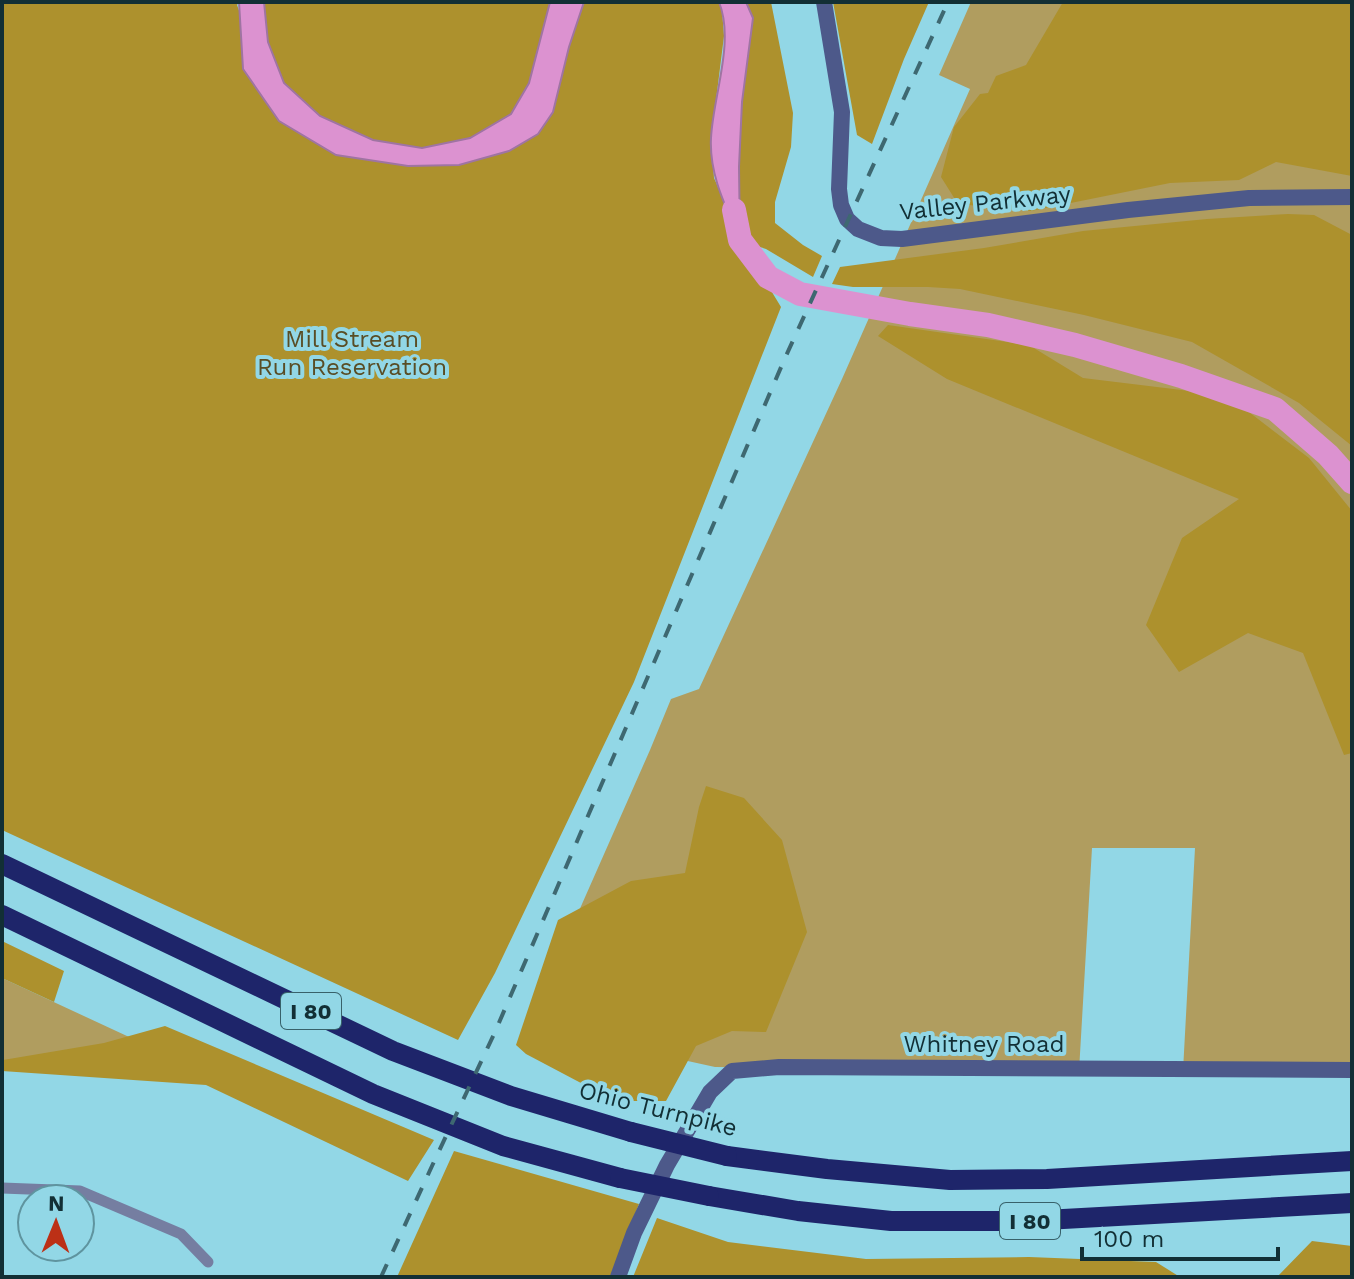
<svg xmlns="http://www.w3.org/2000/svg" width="1354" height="1279" viewBox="0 0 1354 1279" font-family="'Work Sans',sans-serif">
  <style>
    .green { fill: #b09d5f }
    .forest { fill: #ad912d }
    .water { fill: #dc92d0; stroke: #9f74a2; stroke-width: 2 }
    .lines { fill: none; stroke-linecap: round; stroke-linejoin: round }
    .river { stroke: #dc92d0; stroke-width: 24 }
    .street { stroke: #757ea1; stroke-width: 11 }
    .secondary { stroke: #4d598a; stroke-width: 16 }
    .highway { stroke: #1e256a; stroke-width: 20 }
    .rail { stroke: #3e6871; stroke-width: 4; stroke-dasharray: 14 14; stroke-linecap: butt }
    .highway-bridge { stroke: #1e256a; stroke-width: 20 }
    .labels { text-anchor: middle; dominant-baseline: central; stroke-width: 8; stroke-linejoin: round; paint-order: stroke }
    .shield { fill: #92d7e6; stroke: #38616a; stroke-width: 2 }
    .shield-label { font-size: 22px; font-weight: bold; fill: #122f35 }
    .street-label { font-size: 24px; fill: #122f35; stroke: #92d7e6 }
    .park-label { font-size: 24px; fill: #594d25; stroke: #92d7e6 }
  </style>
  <rect width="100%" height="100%" fill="#92d7e6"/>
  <path class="green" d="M971,2h381v1069h-169l12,-223h-103l-13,223 -364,-4 -41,-9 -141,-43 117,-265 21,-51 28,-10 143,-310 128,-290 -31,-14z
    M2,978l181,84 -180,-1z"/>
  <path class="forest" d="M2,2h237l-2,3 42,116 129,45 51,-1 50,-14 60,-104 15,-45h135l3,8 2,26 -13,104 3,38 26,59 -1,-70 3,-65 11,-84 -7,-16h25l22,111 -2,34 -16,55v21l28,22 19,11 -9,21 -47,-28 -25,-8 40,66 -147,375 -139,291 -37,67 -456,-210z
    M264,2h286l-21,81 -18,31 -41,24 -48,10 -49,-8 -53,-24 -36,-33 -16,-41z
    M833,2h96l-25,57 -32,85 -15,-9z
    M1063,2h289v174l-76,-14 -37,18 -69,3 -139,28 -73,-7 -17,-27 13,-50 26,-33 8,-1 8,-17 30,-11z
    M1288,214l26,1 38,20v211l-53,-43 -107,-61 -108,-27 -124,-26 -32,-2h-75l-21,-3 8,-17 144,-19 99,-17 124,-12z
    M888,325l141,20 54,33 115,14 47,17 64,49 43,53v242l-8,2 -41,-102 -55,-20 -69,39 -33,-47 36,-87 57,-39 -292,-120 -69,-43z
    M706,786l38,12 38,42 25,92 -41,100 -34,-1 -36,15 -30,55h-51l-89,-47 -10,-9 42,-125 73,-39 54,-8 14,-66z
    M2,941l62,30 -10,31 -52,-24z
    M165,1026l269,114 -26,41 -202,-96 -204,-14v-21l1,10 101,-17z
    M454,1151l185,53 -29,73h-213z
    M657,1218l71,24 138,17 163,-2 127,5 24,15h-547z
    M1312,1241l40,5v31h-75z"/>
  <path class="water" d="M239,2h25l4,40 16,41 36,33 53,24 49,8 48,-10 41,-24 18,-31 21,-81h34l-15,45 -16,65 -15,22 -29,17 -50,14 -51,1 -72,-11 -57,-34 -36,-52z
    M719,2h27l7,16 -11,84 -3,65 1,73c-14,-33 -31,-65 -29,-102 2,-42 24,-96 8,-136z"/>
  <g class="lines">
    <path class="river" d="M734,210l6,30 28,37 32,17 110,20 78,11 87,20 106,31 94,33 53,46 24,27"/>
    <path class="street" d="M2,1188l78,3 101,43 27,28"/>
    <path class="secondary" d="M824,2l18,110 -3,77 2,16 6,14 11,10 23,9 21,1 226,-29 121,-12 103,-1
      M618,1277l16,-44 33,-68 43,-73 22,-21 47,-4 573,3"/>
    <path class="highway" d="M2,864l391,187 118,45 120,36
      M2,915l371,179 130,52 117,32
      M727,1156l100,13 123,11 97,-1 305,-18
      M709,1196l89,15 93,10h136l325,-18"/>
    <path class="rail" d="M381,1277l51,-111 63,-134 290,-674 163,-356"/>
    <path class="highway-bridge" d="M631,1132l96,24
      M620,1178l89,18"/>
  </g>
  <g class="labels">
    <g class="shield">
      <rect x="281" y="993" width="60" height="36" rx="6"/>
      <rect x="1000" y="1203" width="60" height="36" rx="6"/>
    </g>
    <g class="shield-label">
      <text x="311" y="1011">I 80</text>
      <text x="1030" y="1221">I 80</text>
    </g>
    <g class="street-label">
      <text transform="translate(985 203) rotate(-6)">Valley Parkway</text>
      <text x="984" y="1044">Whitney Road</text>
      <text transform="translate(658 1109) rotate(14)">Ohio Turnpike</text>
    </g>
    <g class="park-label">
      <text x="352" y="339">Mill Stream<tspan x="352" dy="28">Run Reservation</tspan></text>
    </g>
  </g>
  <rect width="1354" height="1279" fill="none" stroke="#122f35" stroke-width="8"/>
  <g transform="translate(56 1223) rotate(1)"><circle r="38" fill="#92d7e6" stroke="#5f949f" stroke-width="2"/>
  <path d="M0-6L14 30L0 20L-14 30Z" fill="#bc3016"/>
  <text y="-12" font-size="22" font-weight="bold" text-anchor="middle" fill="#122f35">N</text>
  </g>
  <path d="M1082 1247v12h196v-12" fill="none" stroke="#122f35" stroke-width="4"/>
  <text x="1094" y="1247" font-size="24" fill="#122f35" stroke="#92d7e6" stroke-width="6" paint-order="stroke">100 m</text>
</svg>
